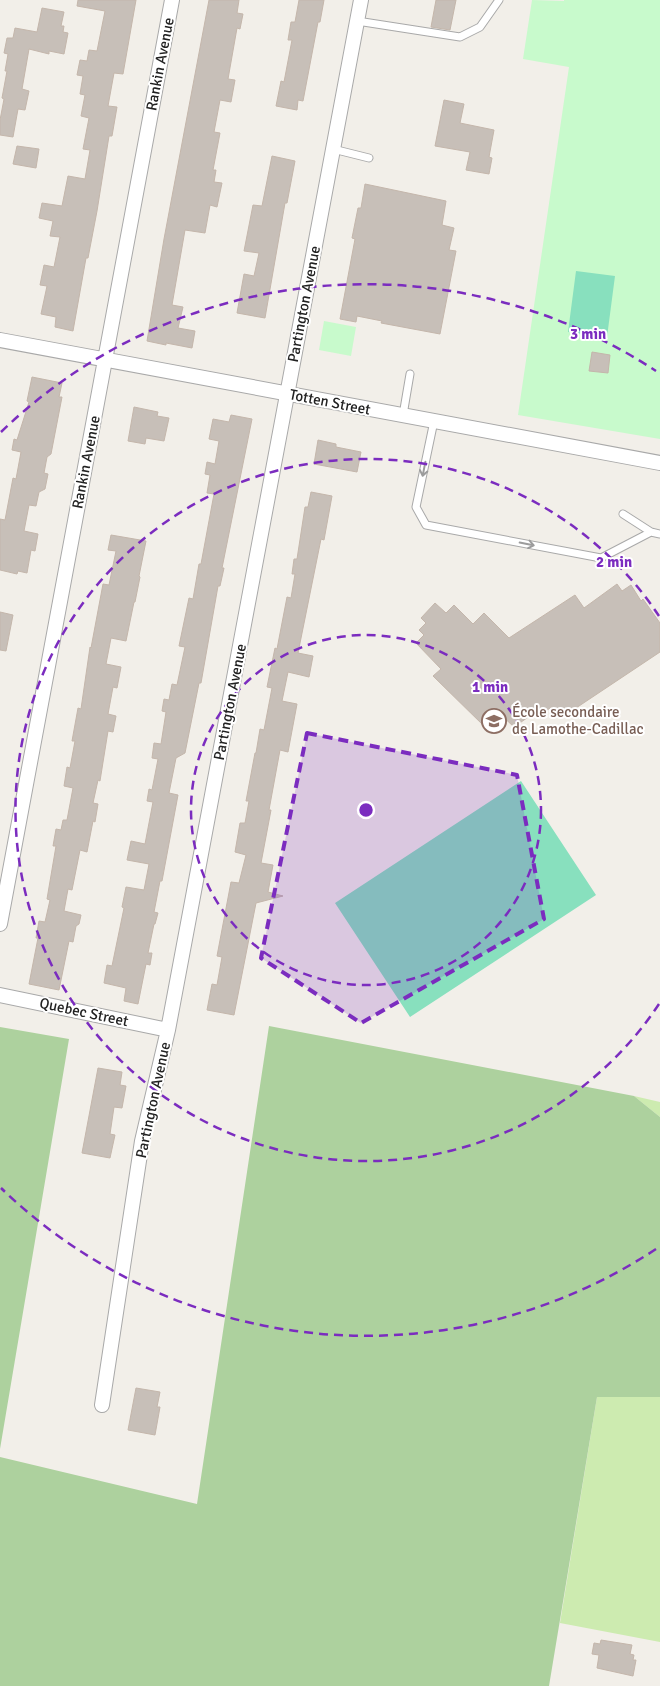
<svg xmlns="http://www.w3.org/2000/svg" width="660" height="1686" viewBox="0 0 660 1686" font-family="Signika,sans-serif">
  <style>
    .grass { fill: #cdebb0 }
    .forest { fill: #add19e }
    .park { fill: #c8facc }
    .pitch { fill: #88e0be }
    .building { fill: #c7bfb8; stroke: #c4b6ab }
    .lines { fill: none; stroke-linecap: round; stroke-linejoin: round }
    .service-casing { stroke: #a9a9a9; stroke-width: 9 }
    .minor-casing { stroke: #a9a9a9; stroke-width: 16 }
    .service { stroke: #fff; stroke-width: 7 }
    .minor { stroke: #fff; stroke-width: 14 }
    .oneway { stroke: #9c9c9c }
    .marked { fill: #7b2cbf; fill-opacity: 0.2; stroke: #7b2cbf; stroke-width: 4; stroke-dasharray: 10 6; stroke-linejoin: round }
    .ring { fill: none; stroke: #7b2cbf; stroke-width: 2.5; stroke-dasharray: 9 6 }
    .labels { text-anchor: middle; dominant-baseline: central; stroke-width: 4; stroke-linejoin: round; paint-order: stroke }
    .street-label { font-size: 15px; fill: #222; stroke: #fff }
    .education-label { font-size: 15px; fill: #785e54; stroke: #fff; text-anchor: start }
    .centre { fill: #7b2cbf; stroke: #fff; stroke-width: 2.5 }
    .ring-label { font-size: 15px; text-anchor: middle; font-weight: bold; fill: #7b2cbf; stroke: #fff; stroke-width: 4; stroke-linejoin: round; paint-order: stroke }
  </style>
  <rect width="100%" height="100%" fill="#f2efe9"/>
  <path class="grass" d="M634,1096l26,6v15z
    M597,1397h63v245l-100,-19z"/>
  <path class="forest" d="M269,1026l365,70 26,21v280h-63l-48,289h-549v-229l197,47z
    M0,1027l69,12 -69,410z"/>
  <path class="park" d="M532,0l32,1v-1h96v439l-142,-24 51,-348 -46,-8z
    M324,321l32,6 -5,29 -32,-6z"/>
  <path class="pitch" d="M576,271l39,5 -8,61 -39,-5z
    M521,781l75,114 -186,122 -75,-114z"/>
  <path class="building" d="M78,0h58l-13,74 -9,-1 -6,33 9,1 -5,29h-3l-12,75 -9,47h-2l-13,73 -18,-4 1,-10 -15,-3 6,-28 -7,-1 4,-20 10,2 6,-30 -10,-1 3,-15 -14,-3 3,-15 20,3 6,-30 17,3 5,-29 -7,-1 6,-31 -8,-2 4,-21 -5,-1 3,-18 -6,-1 3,-15 7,1 2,-11 8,1 8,-40 -28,-5z
    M209,0h30l-2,13 6,1 -3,15 -3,-1 -9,51 7,1 -4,22 -11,-2 -6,32 6,1 -7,37h3l-2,12 8,1 -5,24 -7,-2 -5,28 -20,-3 -13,75 11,2 -5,21 17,3 -3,17 -26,-5v2l-19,-4 17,-102z
    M299,0h25l-4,22h-2l-15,79 -5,-1 -1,10 -21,-4 5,-25 3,1 8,-42h-4l3,-18h4z
    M436,0h20l-6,30 -19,-3z
    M42,8l22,4 -3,14h3l-1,6 5,1 -4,21 -15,-3v3l-20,-5 -7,40 7,2 -4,19 -7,-1 -5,28 -13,-2v-15l4,-21 -2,-1 5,-27h-2l3,-17 -4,-1 3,-15h6l2,-10 22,4z
    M444,100l20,4 -4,19 34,7 -5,27 3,1 -3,16 -23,-4 4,-18 -35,-6z
    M17,146l22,3 -3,19 -23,-4z
    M272,156l23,5 -8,42h-2l-20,115 -28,-5 7,-39 10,2 5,-23 -15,-2 9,-46 9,1z
    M365,184l81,17 -4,24 12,3 -5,22 7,1 -16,83 -59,-11 1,-2 -25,-5 -1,6 -16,-3 15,-80 -3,-1 6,-30h3z
    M592,352l18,3 -2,18 -19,-2z
    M32,377l30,6 -3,14h3l-11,57 -4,3 -3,16 4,1 -3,15 -6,3 -3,14 -7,-1 -5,26 14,3 -3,17 -4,-1 -4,23 -9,-2 -1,3 -17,-4v-51l5,1 8,-42 3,1 5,-27 -9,-2 2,-11 3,1 12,-38 -2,-1z
    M134,407l24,5 -1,4 12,2 -5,23 -18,-3 -1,6 -17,-3z
    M231,415l21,4 -30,149h2l-4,18h-2l-17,97h-2l-14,70 -9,5 -7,35 9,2 -16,86h-2l-6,31 4,1 -3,11h-1l-6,29h4l-2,12 -4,-1 -8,40 -14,-3 2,-13 -22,-5 3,-18 5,1 12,-58 -2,-1 4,-20 18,3 5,-26 -22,-4 4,-19 14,3 8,-42 -6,-1 2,-12 3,1 6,-31 -6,-1 2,-15 7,1 5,-32 -4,-1 2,-12 5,1 3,-16 5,1 8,-38 -6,-1 10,-48 4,1 6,-35h2l13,-70 -7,-1 3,-18 -5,-1 2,-12 8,2 4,-23 -10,-2 4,-20 16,3z
    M318,440l18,4v3l25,5 -4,20 -43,-8z
    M311,492l21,4 -8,44 -3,-1 -23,114 15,3 -4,21 -21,-5 -6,29 15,3 -9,48 -8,-2 -11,60h2l-10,53 12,2 -5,27 15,4 -27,7 -22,112 -27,-5 5,-26 5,1 5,-28 -5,-1 14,-74 8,1 7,-28 -11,-3 5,-29h5l4,-22h-3l9,-48h1l4,-24 4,1 8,-42 -5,-1 8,-39 2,1 10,-52 4,1 4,-24h-3l2,-15h3l8,-52h3z
    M111,535l35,6 -7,35 1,1 -5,25h-1l-8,39 -15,-3 -5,26 15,3 -4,21 -4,-1 -5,27 8,2 -3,16 -5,-1 -8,50 -2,-1 -5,23 5,1 -3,18 -2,-1 -6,31 -7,-2 -8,40 -4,-1 -4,22 17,4 -2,9 -3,2 -3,16 -4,-1 -10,49 -30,-6 9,-46h-2l3,-17 6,1 5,-22 -3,-1 9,-53h-3l3,-17 5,1 2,-10h4l6,-32 -9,-2 3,-19 3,1 5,-27h-3l6,-33 3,1 9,-62 1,1 12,-64 6,1 7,-34 -8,-1z
    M617,584l5,7 9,-6 10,16 2,-2 17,24v29l-99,66 -9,-11 -15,9 -3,-3 -20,14 -15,-14 -14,14 -52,-51 8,-7 -25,-26 8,-8 -5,-5 7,-7 -5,-5 14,-15 11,10 8,-8 19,19 11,-11 25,25 66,-43 9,13z
    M0,612l13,3 -7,36 -6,-1z
    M98,1068l24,4 -2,13 6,1 -4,22 -8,-1 -4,27 5,1 -5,23 -28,-5z
    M136,1388l24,4 -3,15h3l-5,28 -27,-5z
    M601,1640l31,5 -2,9 4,1 -1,5h3l-3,16 -36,-8 2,-13 -7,-1 2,-11 6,1z"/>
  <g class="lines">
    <defs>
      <path id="service" d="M357,21l103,16 20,-10 19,-27
        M333,149l36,9
        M403,415l7,-41
        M434,421l-18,86 10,18 175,33 50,-26
        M623,514l28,18 9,2"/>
      <path id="minor" d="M0,340l660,123
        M0,924l172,-924
        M0,995l168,35
        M102,1405l40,-264 26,-111 193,-1030"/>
    </defs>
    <use href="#service" class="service-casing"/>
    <use href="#minor" class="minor-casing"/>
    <use href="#service" class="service"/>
    <use href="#minor" class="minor"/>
  </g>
  <defs><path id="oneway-shaft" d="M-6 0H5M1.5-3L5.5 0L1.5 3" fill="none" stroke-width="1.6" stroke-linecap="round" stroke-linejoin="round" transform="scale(1.25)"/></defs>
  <g class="oneway">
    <use href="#oneway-shaft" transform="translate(424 469) rotate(101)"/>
    <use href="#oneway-shaft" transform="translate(527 544) rotate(11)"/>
  </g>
  <path class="marked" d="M307,733l210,42 27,144 -183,104 -100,-65z"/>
  <g class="ring">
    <circle cx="366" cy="810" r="175"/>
    <path d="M659 1004A351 351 0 1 1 659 616"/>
    <path d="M656 1249A526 526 0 0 1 1 1188M1 432A526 526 0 0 1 656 371"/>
  </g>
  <defs>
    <symbol id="school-ring" viewBox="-11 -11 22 22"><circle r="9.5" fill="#fff" stroke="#8d6e63" stroke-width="1.5"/><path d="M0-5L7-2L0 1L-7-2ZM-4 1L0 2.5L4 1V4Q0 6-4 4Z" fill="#8d6e63"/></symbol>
  </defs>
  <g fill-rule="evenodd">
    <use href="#school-ring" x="480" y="707" width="28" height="28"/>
  </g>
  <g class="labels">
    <g class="street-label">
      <text transform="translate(160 64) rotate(-79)">Rankin Avenue</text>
      <text transform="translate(304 304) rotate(-79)">Partington Avenue</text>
      <text transform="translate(330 402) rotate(11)">Totten Street</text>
      <text transform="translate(86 462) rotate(-79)">Rankin Avenue</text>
      <text transform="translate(230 702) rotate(-79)">Partington Avenue</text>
      <text transform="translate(84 1012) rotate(12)">Quebec Street</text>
      <text transform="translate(153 1100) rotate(-78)">Partington Avenue</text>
    </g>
    <g class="education-label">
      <text x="512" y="712">École secondaire<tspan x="512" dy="17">de Lamothe-Cadillac</tspan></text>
    </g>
  </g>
  <circle cx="366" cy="810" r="8" class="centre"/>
  <g class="ring-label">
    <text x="588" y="339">3 min</text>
    <text x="614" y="567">2 min</text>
    <text x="490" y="692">1 min</text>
  </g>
</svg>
